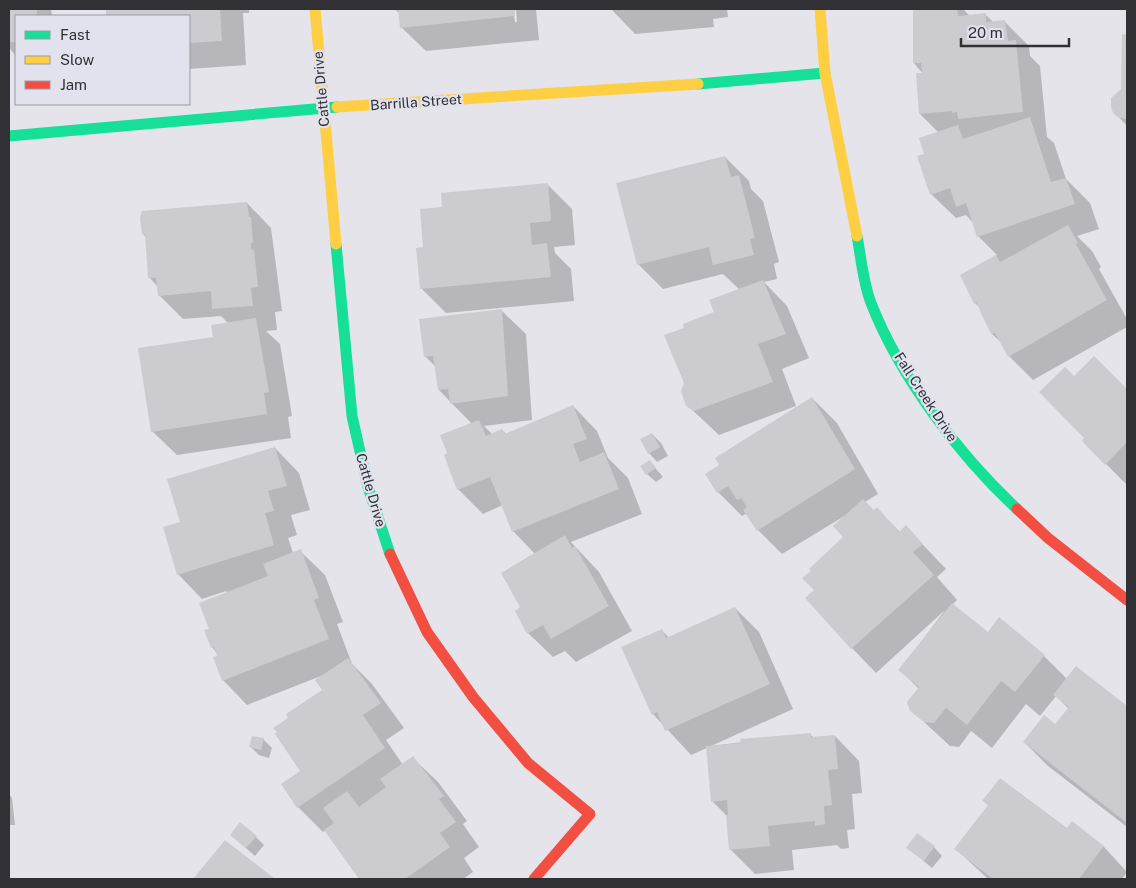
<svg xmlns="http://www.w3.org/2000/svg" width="1136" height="888" viewBox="0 0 1136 888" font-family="'Public Sans',sans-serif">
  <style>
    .shadow { fill: #0003 }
    .building { fill: #cbcbd0 }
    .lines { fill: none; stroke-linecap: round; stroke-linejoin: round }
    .fast { stroke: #16e098; stroke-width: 11 }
    .slow { stroke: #ffcf43; stroke-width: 11 }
    .jam { stroke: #f24e42; stroke-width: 11 }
    .labels { text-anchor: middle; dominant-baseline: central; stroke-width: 4.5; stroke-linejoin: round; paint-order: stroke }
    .street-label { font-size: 14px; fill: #303035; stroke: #e1e2ed }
  </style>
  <rect width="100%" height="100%" fill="#e4e4ea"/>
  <path class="shadow" d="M9,9h42l1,7h-36v40l-7,-8z
    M107,9h142v4h-6l3,52 -57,4v-53h-82z
    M395,9h118l2,13h2l-1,-13h20l3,31 -113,11 -25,-24 -1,-13z
    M611,9h116l1,8 -15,2 1,8 -79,7z
    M914,9h62l-12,1 6,6 15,-2 9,9 11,-1 24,24 1,10 10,10 7,71 7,6 12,36 24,24 9,26 -22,7 15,15 9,16 -2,2 28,50v8l-94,53 -24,-24 -7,-13 -10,-9 -11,-21 2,-2 -8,-8 -13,-28 35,-20 -19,-19 -4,-12 -8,-9 -10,3 -25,-24 8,-61 -19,-19 3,-40 -9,-11z
    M1123,36h4v90l-13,-14 8,-22z
    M725,157l24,24 2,8 12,12 16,61 -5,2 3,15 -13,3 23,24 22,52 -27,11 14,37 -77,29 -31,-29 -3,-77 30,-16 25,-23 -17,-16 -60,15 -25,-25z
    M547,184l25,25 3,36 -21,2 1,6 16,16 3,32 -128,12 -25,-25 4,-39 19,-41z
    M247,203l24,25 11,83 -7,1 2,18 -11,1 14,13 12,72 -4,1 3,21 -114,17 -25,-24 63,-93 14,-14 -8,-8 -38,3 -24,-24 -1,-8 -8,-9 -4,-41 -3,-3z
    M501,310l25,24 6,86 -48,6 8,8 10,-4 4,4 67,-28 24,25 11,27 20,20 14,36 -71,28 28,30 33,59 -56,31 -11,-11 -12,6 -25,-24 -7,-25 14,-54 -22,-23 -10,-26 -20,9 -25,-25 14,-65 -33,-34 -3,-23 -11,-11z
    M1094,358l33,33v94l-44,-44 3,-3 -12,-60z
    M812,398l25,25 41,71 -13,8 9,9 3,-2 23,23 6,-5 40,42 -9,8 20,23 -5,5 36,29 56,22 23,23 9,-11 51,39v120l-79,-61 -24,-24 32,-16 13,-17 -13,-13 -16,20 -14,-12 -34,44 -21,-17 -12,16 -9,-1 -39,-36 8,-21 -19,-19 45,-60 -69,63 -24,-25 -45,-50 9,-8 29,-53 1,-22 -64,39 -24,-24 -11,-17 -5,3 -24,-24z
    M652,434l9,9 7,13 -11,6 -8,-9z
    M275,448l24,25 11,37 -19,5 6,20 -9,3 5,15 7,-2 25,24 18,47 -6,2 15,40 20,20 32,44 -18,12 17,25 10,-7 25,24 29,39 -4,3 16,23 -15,11 9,14 -10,7h-103l-34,-49 -3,2 -25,-25 -15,-23 19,-13 -12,-53 34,-28 -3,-14 -74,29 -24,-25 -4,-24 -7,-9 -2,-18 17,-36 -1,-2 -24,8 -24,-25 3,-51z
    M650,462l13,15 -7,5 -9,-8z
    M735,608l24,24 34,77 -82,37 99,-12 4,4 21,-2 24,25 3,32 -10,1 3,35 -8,1 2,18 -8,1 -4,-4 -45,5 2,20 -39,4 -24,-24 -3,-33 -16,-16 -5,-53 -16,7 -38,-41 9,-84 7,8z
    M263,739l9,9 -3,10 -10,-3 -8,-8z
    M9,794l3,4 3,27h-6z
    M984,801l83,29 6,-7 31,24 23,25 -5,7h-134l-32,-30 33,-43z
    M231,835l25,2 8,8 -9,11z
    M225,841l48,38h-78z
    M934,847l8,9 -10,12 -24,-20z"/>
  <path class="building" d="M9,9h28v7h-21v26h-7z
    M106,9h114l2,32 -33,2v-27h-83z
    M398,9h117v7l-115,12z
    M913,9h44l1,7 28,-3v9l19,-2 3,21 8,-1 7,72 -65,7 -1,-7 -5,1v-2l-33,3 -3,-41h6l-1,-10h-8z
    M1122,34l5,1v84l-8,-1 -6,-5 -2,-6v-9l10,-9z
    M1030,117l21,65 15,-4 9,26 -98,33 -11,-34 -10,4 -6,-19 -20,7 -13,-39 7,-2 -5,-16 39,-13 5,14z
    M725,156l6,21 8,-2 16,63 -5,1 4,16 -41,10 -4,-18 -72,18 -21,-82z
    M548,183l3,38 -21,2 2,22 15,-2 4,34 -131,12 -4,-41 7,-1 -3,-38 22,-2 -1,-14z
    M247,202l2,15h2l2,26h-2v7l3,-1 4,38 -7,1 2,18 -41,3 -1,-18 -53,5 -2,-18h-8l-3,-44h-3l-2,-16 2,-7z
    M1068,225l10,18 -2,1 31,56 -99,57 -13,-24 -4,1 -15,-32 -2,2 -14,-29 36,-20 4,7z
    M763,280l23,54 -28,10 15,38 -79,29 -8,-5 -5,-15 3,-8 -20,-48 20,-7 -1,-4 31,-12 -5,-12z
    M502,309l6,87 -58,8 -2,-15 -10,1 -5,-34 -9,1 -5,-38z
    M256,318l13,74 -5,1 3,21 -116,18 -13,-84 75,-11 -2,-12z
    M1094,356l33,33v53l-22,23 -23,-24 2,-3 -45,-46 26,-25 9,9z
    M812,397l43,72 -98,62 -14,-21 4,-3 -6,-9 -4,2 -9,-14 -11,7 -12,-19 14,-9 -4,-7z
    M573,405l14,34 -14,5 7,18 24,-10 15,37 -107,43 -22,-55 -33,13 -13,-35 3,-2 -7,-18 39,-15 7,16 16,-7 3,5z
    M652,433l8,14 -12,7 -8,-15z
    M275,447l12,39 -19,5 6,20 -9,2 9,32 -97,30 -14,-48 17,-5 -13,-43z
    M650,460l6,8 -10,7 -6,-9z
    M863,499l11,11 3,-3 22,25 7,-7 17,19 -10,8 21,23 -83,74 -46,-51 9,-8 -12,-12 9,-7 -2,-2 34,-32 -10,-11z
    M565,535l7,13 3,-2 34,60 -58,33 -8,-14 -16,9 -12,-23 5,-4 -19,-34z
    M301,549l18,49 -5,2 15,39 -107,42 -9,-24 4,-1 -3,-9 -3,1 -7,-18 5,-1 -10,-26 69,-27 -5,-12z
    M952,603l36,29 11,-15 46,38 -30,37 -14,-11 -34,44 -21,-17 -12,15 -10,-1 -14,-11 -3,-9 12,-15 -21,-17z
    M735,607l35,77 -105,47 -8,-19 -5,3 -31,-68 41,-18 4,9z
    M348,658l33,45 -18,12 22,33 -88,60 -16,-24 19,-13 -25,-37 2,-2 -4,-4 15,-10 -2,-4 36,-24 -7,-10z
    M1076,666l51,40v117l-104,-81 21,-27 11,9 14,-17 -16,-12z
    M811,733v4l24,-2 3,34 -10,1 4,35 -8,1 1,18 -10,2v-5l-47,5 2,20 -41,4 -3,-35h2l-1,-15 -16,2 -5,-56 35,-3 -1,-4z
    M252,736l12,2 -3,12 -12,-3z
    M413,756l31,40 -5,3 17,23 -16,11 10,14 -45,32h-46l-35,-49 10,-7 -11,-15 24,-17 12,16 27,-20 -6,-8z
    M1000,778l67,50 5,-7 32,25 -25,33h-86l-39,-30 34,-44 -6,-4z
    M240,822l17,14 -11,12 -16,-13z
    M917,833l18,13 -11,15 -18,-13z
    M225,840l50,39h-82z"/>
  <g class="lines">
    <path class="fast" d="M698,84l127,-11
      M9,136l328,-29
      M857,236c4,21 6,47 14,67 29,74 88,152 146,206
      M336,244l16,172 16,71 22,67"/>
    <path class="slow" d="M315,9l21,235
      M820,9l5,64 32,163
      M337,107l361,-23"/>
    <path class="jam" d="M1017,509l31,29 79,62
      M390,554l37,78 46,65 55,66 62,51 -56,65"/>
  </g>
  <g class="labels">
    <g class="street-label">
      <text transform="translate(321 89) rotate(-95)">Cattle Drive</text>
      <text transform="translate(416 102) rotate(-4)">Barrilla Street</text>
      <text transform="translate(926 397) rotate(57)">Fall Creek Drive</text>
      <text transform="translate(371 490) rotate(74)">Cattle Drive</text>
    </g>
  </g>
  <rect width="1136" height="888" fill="none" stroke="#303035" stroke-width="20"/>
  <rect x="15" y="15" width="175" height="90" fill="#e1e2ed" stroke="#9a9ba3"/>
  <rect x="25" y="31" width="25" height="8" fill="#16e098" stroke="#9a9ba3"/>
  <text x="60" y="40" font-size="15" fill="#303035">Fast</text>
  <rect x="25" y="56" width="25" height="8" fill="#ffcf43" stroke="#9a9ba3"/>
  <text x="60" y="65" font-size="15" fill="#303035">Slow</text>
  <rect x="25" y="81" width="25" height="8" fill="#f24e42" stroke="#9a9ba3"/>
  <text x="60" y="90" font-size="15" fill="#303035">Jam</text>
  <path d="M961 38v8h108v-8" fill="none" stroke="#303035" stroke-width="2.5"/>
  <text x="968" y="38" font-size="15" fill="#303035" stroke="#e1e2ed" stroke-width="4" paint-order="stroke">20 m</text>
</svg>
